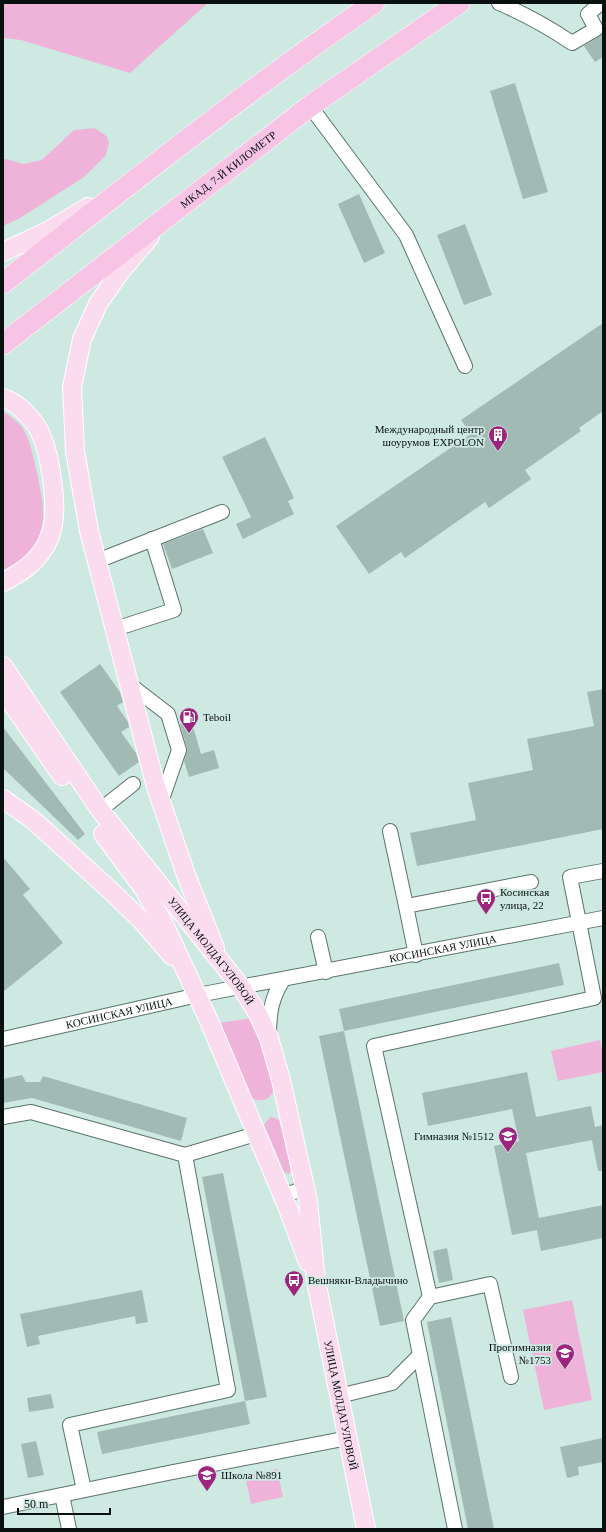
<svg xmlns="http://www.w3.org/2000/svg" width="606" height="1532" viewBox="0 0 606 1532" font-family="'Times New Roman',serif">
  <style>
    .green { fill: #efb3d9 }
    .building { fill: #a1bbb4 }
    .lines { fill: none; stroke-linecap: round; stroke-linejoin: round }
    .minor-casing { stroke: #5a736c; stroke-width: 16 }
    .major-casing { stroke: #fff; stroke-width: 20 }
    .highway-casing { stroke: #fff; stroke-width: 22 }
    .minor { stroke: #fff; stroke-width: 14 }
    .major { stroke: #fbdcef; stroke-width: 18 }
    .highway { stroke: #f8c4e5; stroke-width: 21 }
    .labels { text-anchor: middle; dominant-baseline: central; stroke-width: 3.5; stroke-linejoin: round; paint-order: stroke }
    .street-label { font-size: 11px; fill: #08110f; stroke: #cee9e2 }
    .poi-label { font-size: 11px; fill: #08110f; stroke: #cee9e2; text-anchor: start }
  </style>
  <rect width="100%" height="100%" fill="#cee9e2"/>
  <path class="green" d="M3,3h205l-78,70 -109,-33 -18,-2z
    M95,128l11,8 3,6 -3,13 -22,22 -64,41 -17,8v-66l3,-1 17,5 19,-4 32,-30z
    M3,412l3,1c5,4 12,9 16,14 9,14 11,30 15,46 6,30 13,53 -7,79 -7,8 -16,16 -27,19z
    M252,1018l22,68c0,13 -14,19 -24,10l-31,-73z
    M600,1040l3,15v17l-45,9 -7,-30z
    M270,1117l5,1 4,2 13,49 -3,5 -5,-2 -20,-47z
    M572,1300l20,100 -48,10 -21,-100z
    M277,1469l6,28 -32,7 -6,-28z"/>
  <path class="building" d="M603,34v23l-8,5 -11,-16z
    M515,83l33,109 -25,7 -33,-108z
    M359,194l26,59 -21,10 -26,-59z
    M465,224l27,71 -28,10 -27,-70z
    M603,323v88l-24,17 2,3 -56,39 6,9 -42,29 -4,-6 -80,56 -4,-6 -32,22 -33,-48 135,-92 -10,-14z
    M265,437l29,61 -6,3 6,13 -51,25 -7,-15 15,-7 -29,-60z
    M203,529l10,24 -41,16 -9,-25z
    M100,664l20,28 3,10 -6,4 11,16 1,5 -8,5 15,21 3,9 -20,14 -59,-84z
    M603,689v140l-186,37 -7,-33 66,-13 -8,-37 65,-13 -6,-31 67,-13 -7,-34z
    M191,720l10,34 13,-4 5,18 -30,9 -5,-16 3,-13 -7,-24z
    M3,727l82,107 -7,6 -75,-72z
    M3,857l27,32 -7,6 40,48 -60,49z
    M559,963l5,22 -220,46 -5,-22z
    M344,1031l60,290 -24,5 -61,-290z
    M527,1072l9,45 55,-11 4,21 8,-2v46h-5l-6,-31 -66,13 13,65 64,-13v33l-62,13 -4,-21 -25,5 -18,-89 25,-5 -7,-32 -84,17 -6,-33z
    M22,1075l4,7h14l3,-6 144,42 -6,23 -149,-43 -29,5v-24z
    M223,1173l44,224 -22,4 -43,-224z
    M447,1248l6,32 -14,3 -6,-32z
    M142,1290l6,32 -12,2 -1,-8 -97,20 2,8 -13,3 -7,-33z
    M451,1317l43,212h-26l-16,-80 -25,-127z
    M51,1394l3,14 -25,4 -2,-14z
    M245,1401l5,23 -148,30 -5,-22z
    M603,1438v24l-25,5 1,8 -12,3 -7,-31z
    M36,1441l8,34 -16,3 -7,-34z"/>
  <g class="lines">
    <defs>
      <g id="minor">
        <path d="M499,3c28,12 48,23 73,40l24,-14 -8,-15 13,-11"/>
        <path d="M310,106l96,129 59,131"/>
        <path d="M97,561l125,-49"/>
        <path d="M115,629l59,-19 -22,-71"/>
        <path d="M129,684l39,30 11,36 -18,52"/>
        <path d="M100,810l33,-26"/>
        <path d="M390,831l16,75"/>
        <path d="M318,937l8,35"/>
        <path d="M416,955l-10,-49 125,-24"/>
        <path d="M269,1036c0,-21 2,-38 14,-56"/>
        <path id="s1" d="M3,1039l195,-44 405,-77"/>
        <path d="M3,1117l28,-5 154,43"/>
        <path d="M279,1189c10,7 19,4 25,-6"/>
        <path d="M430,1297l-56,-251 220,-48 -24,-121 33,-6"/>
        <path d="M339,1396l53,-13 28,-28"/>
        <path d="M84,1490l-14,-65 158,-35 -43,-235 71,-21"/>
        <path d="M62,1495l7,34"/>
        <path d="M3,1507l165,-34 180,-35"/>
        <path d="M455,1529l-42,-209 17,-23 60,-13 21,93"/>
      </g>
      <g id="major">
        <path d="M150,237l-30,35 -22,32 -16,35 -10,48 3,64 14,80 67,256 30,88 29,73"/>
        <path d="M3,252l43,-20 42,-25"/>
        <path d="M3,398c13,4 25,16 32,26 15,20 22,77 18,101 -1,6 -4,14 -7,20 -10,18 -25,28 -43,37"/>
        <path id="s2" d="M3,666l97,144 141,177 17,27 11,24 12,42 27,121 8,80 50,248"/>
        <path d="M3,691l59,85"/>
        <path d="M3,799l30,21 78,71 30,29 31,36"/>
        <path d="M103,834l40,54 21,36 45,97 78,185 21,56"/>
      </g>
      <g id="highway">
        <path d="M3,283c122,-95 243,-192 371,-280"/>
        <path id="s3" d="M3,344l307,-238 149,-103"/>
      </g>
    </defs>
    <use href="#minor" class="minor-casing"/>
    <use href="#major" class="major-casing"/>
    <use href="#highway" class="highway-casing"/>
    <use href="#minor" class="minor"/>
    <use href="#major" class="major"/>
    <use href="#highway" class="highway"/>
  </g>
  <defs>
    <symbol id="building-pin" viewBox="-11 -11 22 30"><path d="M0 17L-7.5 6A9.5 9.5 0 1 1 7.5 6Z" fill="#9d257e" stroke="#cee9e2"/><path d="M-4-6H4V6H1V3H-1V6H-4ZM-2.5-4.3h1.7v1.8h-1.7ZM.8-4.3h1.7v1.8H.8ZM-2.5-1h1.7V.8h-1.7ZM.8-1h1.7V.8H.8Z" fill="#fff"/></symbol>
    <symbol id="fuel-pin" viewBox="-11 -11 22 30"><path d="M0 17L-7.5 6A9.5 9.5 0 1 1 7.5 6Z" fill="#9d257e" stroke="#cee9e2"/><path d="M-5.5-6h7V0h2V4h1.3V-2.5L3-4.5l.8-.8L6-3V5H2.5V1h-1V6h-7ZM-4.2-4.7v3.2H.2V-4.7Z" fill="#fff"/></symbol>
    <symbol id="bus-pin" viewBox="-11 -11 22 30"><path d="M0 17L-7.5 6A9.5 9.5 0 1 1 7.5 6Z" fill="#9d257e" stroke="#cee9e2"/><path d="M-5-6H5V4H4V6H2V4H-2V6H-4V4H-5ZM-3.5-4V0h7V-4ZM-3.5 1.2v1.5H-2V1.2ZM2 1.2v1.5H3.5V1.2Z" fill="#fff"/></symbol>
    <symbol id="school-pin" viewBox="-11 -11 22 30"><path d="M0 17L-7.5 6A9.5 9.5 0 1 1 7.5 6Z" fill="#9d257e" stroke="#cee9e2"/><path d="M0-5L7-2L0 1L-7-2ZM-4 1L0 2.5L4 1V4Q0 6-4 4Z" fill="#fff"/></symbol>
  </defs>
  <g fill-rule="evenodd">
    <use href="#building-pin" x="487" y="424" width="22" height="30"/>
    <use href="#fuel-pin" x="178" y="706" width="22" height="30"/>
    <use href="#bus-pin" x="475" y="887" width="22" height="30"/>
    <use href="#school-pin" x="497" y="1125" width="22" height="30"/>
    <use href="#bus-pin" x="283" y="1269" width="22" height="30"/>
    <use href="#school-pin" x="554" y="1342" width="22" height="30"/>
    <use href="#school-pin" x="196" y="1464" width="22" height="30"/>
  </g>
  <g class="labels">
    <g class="street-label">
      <text stroke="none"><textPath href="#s3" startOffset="285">МКАД, 7-Й КИЛОМЕТР</textPath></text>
      <text stroke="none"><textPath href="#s1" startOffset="449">КОСИНСКАЯ УЛИЦА</textPath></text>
      <text stroke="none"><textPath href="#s2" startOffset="353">УЛИЦА МОЛДАГУЛОВОЙ</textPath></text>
      <text stroke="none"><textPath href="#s1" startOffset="119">КОСИНСКАЯ УЛИЦА</textPath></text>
      <text stroke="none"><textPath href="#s2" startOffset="833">УЛИЦА МОЛДАГУЛОВОЙ</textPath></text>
    </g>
    <g class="poi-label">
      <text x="484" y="429" text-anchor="end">Международный центр<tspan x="484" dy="13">шоурумов EXPOLON</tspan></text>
      <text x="203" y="717">Teboil</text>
      <text x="500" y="892">Косинская<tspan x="500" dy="13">улица, 22</tspan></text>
      <text x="494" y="1136" text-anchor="end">Гимназия №1512</text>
      <text x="308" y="1280">Вешняки-Владычино</text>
      <text x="551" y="1347" text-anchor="end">Прогимназия<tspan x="551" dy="13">№1753</tspan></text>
      <text x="221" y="1475">Школа №891</text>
    </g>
  </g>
  <rect width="606" height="1532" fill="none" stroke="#08110f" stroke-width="8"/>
  <path d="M18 1508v6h92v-6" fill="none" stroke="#08110f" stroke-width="2"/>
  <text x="24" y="1508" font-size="12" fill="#08110f" stroke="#cee9e2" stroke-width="3" paint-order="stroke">50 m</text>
</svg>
